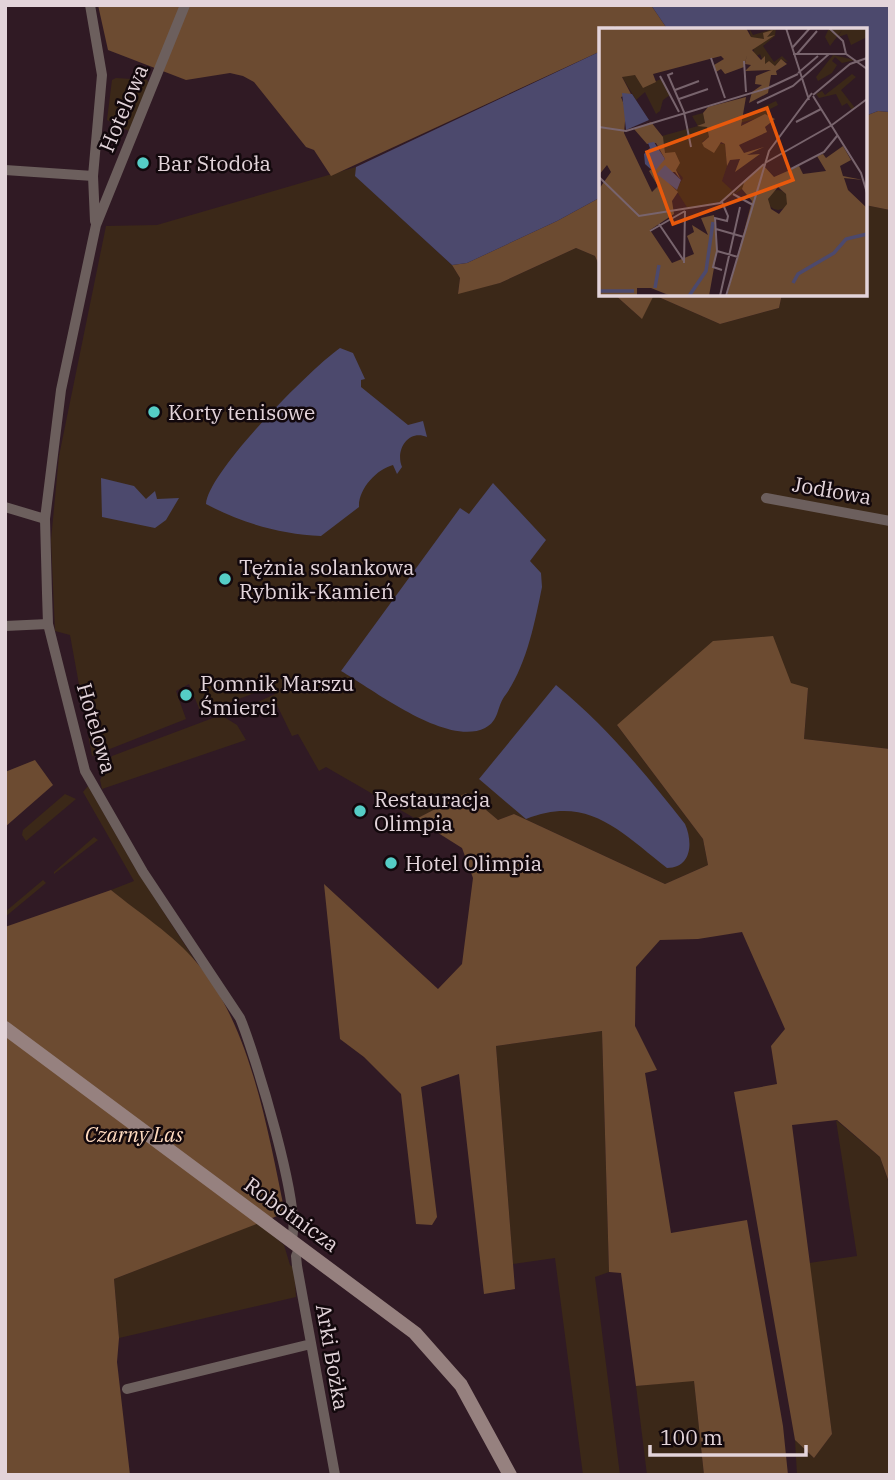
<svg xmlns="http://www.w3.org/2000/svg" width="895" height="1480" viewBox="0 0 895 1480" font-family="'IBM Plex Serif',serif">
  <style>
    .green { fill: #3b2818 }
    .forest { fill: #6c4b31 }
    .water { fill: #4c496d }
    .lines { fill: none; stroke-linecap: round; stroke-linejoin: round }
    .street { stroke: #6c5f5d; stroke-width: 10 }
    .secondary { stroke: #96817f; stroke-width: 14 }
    .poi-dot { fill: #55cdc6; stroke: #12080c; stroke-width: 2.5 }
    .labels { text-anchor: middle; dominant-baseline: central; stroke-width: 5; stroke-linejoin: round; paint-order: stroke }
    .street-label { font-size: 21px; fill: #e3d4da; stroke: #12080c }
    .poi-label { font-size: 21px; fill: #e3d4da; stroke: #12080c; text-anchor: start }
    .park-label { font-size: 21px; font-style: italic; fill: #fedabf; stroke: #12080c }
    .inset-river { fill: none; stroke: #4c496d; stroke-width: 3.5 }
    .inset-road { fill: none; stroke: #78646d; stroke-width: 2 }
    .view { fill: #e8590c; fill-opacity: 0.15; stroke: #e8590c; stroke-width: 3.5 }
    .inset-edge { fill: none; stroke: #e3d4da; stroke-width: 3.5 }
  </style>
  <rect width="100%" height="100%" fill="#301a24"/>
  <path class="green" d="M116,78l31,2 2,3 -20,48 -22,-11 5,-40z
    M356,167v9l96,89 8,13 -2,15 42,-10 76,-35 19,8 6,14v24h13l27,24 13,-23 66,29 59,-16 3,-14h83v-89l25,5v539l-86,-10 4,-50 -191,36 86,114 5,26 -43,19 -151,-70 -16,6 -32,-26 -50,25 -90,-52 -7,4 -21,-37 -6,2 -16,-33 -16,8 -5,-3 1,-5 19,-9 -4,-7 -70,26 -12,-29 -13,7 10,28 -94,37 -22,-121 -15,-4 -4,-91 8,-84 47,-230 51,-1z
    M224,717l13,8 9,15 -144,49 -2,-9 12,-24 101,-38z
    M88,786l47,82 61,94 -85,-72 23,-9 -51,-89z
    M65,794l11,5 -50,42 -4,-6 1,-5z
    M94,837l4,3 -44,34v-2z
    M43,880l3,3 -41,34v-5z
    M602,1031l7,241 -14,5 25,198h-37l-28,-217 -42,6 -17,-218z
    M836,1120l44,37 10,29v289h-93l-2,-35 19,18 18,-24 -23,-171 48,-7z
    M258,1223l26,22 6,20 4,3 2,29 -177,41 -5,-59z
    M694,1380l10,95h-57l-11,-89z"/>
  <path class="forest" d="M98,5h553l17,25h-51l-2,-4 -2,4h-12v21l-270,125 -17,-26 -8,-3 -52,-65 -11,-6 -13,-3 -44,7 -78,-30z
    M878,111l12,1v98l-25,-5v-89z
    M601,197v73l-6,-14 -19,-8 -76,35 -42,11 2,-16 -8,-13 15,-2 90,-42z
    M614,294h168l-3,14 -59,16 -66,-29 -12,24z
    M773,636l18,47 17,5 -4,51 86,10v436l-10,-28 -43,-37 -45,5 40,309 -18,24 -19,-18 -61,-348 43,-8 -6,-38 14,-17 -43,-97 -44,7 -38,1 -24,27 -1,59 22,44 -12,3 26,160 76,-13 36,206 5,49h-84l-10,-94 -58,5 -15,-113 -12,-1 -7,-241 -106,15 19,243 -31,5 -25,-220 -38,13 16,130 -5,8 -16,-1 -15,-130 -37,-37 -24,-18 -16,-155 114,105 24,-25 11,-86 -11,-30 -46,-29 50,-26 32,27 16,-6 151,70 43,-19 -5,-26 -86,-114 96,-84z
    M35,760l18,25 -48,42v-55z
    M111,890c28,23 63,45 86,73 54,63 71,169 88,250l-171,66 5,59 -2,24 13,113h-125v-548z"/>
  <path class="water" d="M651,5h239v107l-12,-1 -13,5v-86h-197z
    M601,51v146l-44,24 -90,42 -15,2 -97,-89 1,-9z
    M340,348l13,5 12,26 -4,1v7l47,38 15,-4 4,16c-19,-8 -32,13 -25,30l-5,7 -4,-9c-16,4 -35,24 -34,42l-38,29c-40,-2 -80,-13 -115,-32 2,-32 104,-135 134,-156z
    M101,478l33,8 12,13 9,-8 2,8 22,-1 -13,22 -11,8 -53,-11z
    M493,483l53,57 -16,21 11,12 1,14c-7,35 -16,81 -38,110 -7,10 -5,24 -19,31 -38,19 -111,-38 -144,-57l119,-163 9,6z
    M556,685c50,41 89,88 129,139 8,18 7,44 -18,44 -46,-36 -79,-74 -141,-49l-47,-40z"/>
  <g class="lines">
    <path class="street" d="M90,5l12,70 -9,101 2,45
      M185,5l-89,220 -35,165 -16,129 2,74 1,31 37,147 58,101 97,146c13,30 65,199 51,222
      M5,170l88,6
      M766,498l124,23
      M5,507l40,12
      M5,626l43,-2
      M300,1246l-4,10 1,10 38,209
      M127,1389l184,-45"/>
    <path class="secondary" d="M5,1028l410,305 46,52 49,90"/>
  </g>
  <g class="poi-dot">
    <circle cx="143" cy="163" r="7"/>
    <circle cx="154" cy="412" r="7"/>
    <circle cx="225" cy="579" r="7"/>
    <circle cx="186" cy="695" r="7"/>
    <circle cx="360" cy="811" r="7"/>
    <circle cx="391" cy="863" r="7"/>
  </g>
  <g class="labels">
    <g class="street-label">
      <text transform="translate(123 108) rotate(-67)">Hotelowa</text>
      <text transform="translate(832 490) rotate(10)">Jodłowa</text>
      <text transform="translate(97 728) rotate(74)">Hotelowa</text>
      <text transform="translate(292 1214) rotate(36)">Robotnicza</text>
      <text transform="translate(333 1357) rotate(80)">Arki Bożka</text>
    </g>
    <g class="poi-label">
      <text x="157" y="163">Bar Stodoła</text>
      <text x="168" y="412">Korty tenisowe</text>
      <text x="239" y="567">Tężnia solankowa<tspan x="239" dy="24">Rybnik-Kamień</tspan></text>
      <text x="200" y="683">Pomnik Marszu<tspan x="200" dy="24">Śmierci</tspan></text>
      <text x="374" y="799">Restauracja<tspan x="374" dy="24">Olimpia</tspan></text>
      <text x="405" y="863">Hotel Olimpia</text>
    </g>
    <g class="park-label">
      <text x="134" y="1134">Czarny Las</text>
    </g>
  </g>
  <g transform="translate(599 28)">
    <rect width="268" height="268" fill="#301a24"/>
    <path d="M150,0l4,7 23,-7 -1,8 -12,10 11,16 8,-6 6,6 -8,-2 -5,6 -11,-2 -4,-10 -5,3zM230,0h38v9l-16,8 -4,-11 -9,3 4,-7 -12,16 -5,-9zM234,27l22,5 -13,3 -7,-6 -3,4 5,4 -5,8 -14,8 -2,-4zM26,46l10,1 11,10 15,-6 9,16 -7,5 -3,11 -4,3 -11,-22 -9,8 -14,-23zM253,46l4,3 -15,13 14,18 -3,2 -5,-7 -5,3 -6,-12 -17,4 -3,-4 6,-3 3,4zM177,73l2,4 -10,5 3,5 -32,8 7,-8zM104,85l2,10 -5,2 7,2 2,10 -7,5 23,2 2,22 -5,15 13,12 10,-13 -3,9 -19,12 -35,8 -12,-19 7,-12 -7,-8 2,-8 -13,-9 -3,-17 36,-10 -6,-10zM169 172a10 10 0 1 1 20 0a10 10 0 1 1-20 0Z" fill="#3b2818"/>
    <path d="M0,0h147l5,9 13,2 -1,-6 10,-3 -6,7 8,-2 -23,15 9,10 4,-4v8l4,-3 6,5 6,-7 6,5 -11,7 1,4h-6l-3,18 -19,10 3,-11 10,-7 -7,-1 1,-8 15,-6 -26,1 6,-6 -6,-1 2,-9 -3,12 -19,7 -4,-5 -5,3 -2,-7 10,-6 -3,-3 -68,18 3,8 -13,6 -8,-13 -13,2 9,17 -10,3 5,13 -2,23 28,59 6,-6 -9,-15 16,-12 -9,-16 -9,1 -13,-15 17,-7 12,15 2,16 10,-1 5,11 -4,7 5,10 -6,-8 -16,1 19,19 -6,9 2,13 -24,16 22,33 22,-9 -7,-18 7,-4 -2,-7 16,10 -7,-17 13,-3 3,36 -8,45h-38l-20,-8h-14v8h-38v-107l12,-17 -4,-7 -8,10zM147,69l-5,29 24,-12 10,5 -10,8 2,5 -28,13 5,8 20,-6 -17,8 13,-1 -25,18 5,-13 -10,1 -3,6 -2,-22 -4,-2 -7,11 -10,-6 -2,-4 7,-6 -2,-10 -10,-1 8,-3 -2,-10 5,-6zM244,118l8,14 -11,6 3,10 20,4 -19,-2 4,12 19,18v88h-140l25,-95 -10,-12 3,-9 18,-15 11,12 25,-11 4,8 23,-3 -9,-15 6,-2 3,4zM179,159l8,7 1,10 -8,10 -8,-5 -3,-10z" fill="#6c4b31" fill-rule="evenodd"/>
    <path d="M23,65l10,1 17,26 -23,10zM55,114l11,17 -11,13 -9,-8 -1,-10 6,-6 -2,-5zM66,137l16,15 -4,10 -20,-16z" fill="#4c496d"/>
    <path class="inset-river" d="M194,255l5,-9 36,-21 12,-14 21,-5M56,260l4,-23M0,263h35M90,268l17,-25 7,-49"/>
    <path class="inset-road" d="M187,0l23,72M230,0l14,13 3,13M193,20l18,-20M194,26h53l21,15M198,26l20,-23M112,30l14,40M145,33l2,31M74,45l-5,2 16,37 7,35M199,45l20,-17M61,48l19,36M76,62l24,-9M214,67l37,-31 17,-6M214,68l48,77 6,20M80,71l29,-10M158,75l36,-17 36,-32M197,94l25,-13M0,99l27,4 142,-43 30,-14M166,135l67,-38 35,-26M192,141l33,-17 13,-16M0,149l40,39 81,-13 44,-39M134,166l20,11M60,196l25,37M117,201l28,8M51,203l35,-20M118,223l21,6M85,235l1,-52M123,242l-9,-3 4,-16 -2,-33 12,3 1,-5 -6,-14M121,268l20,-89M127,268l43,-145 43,-58"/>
    <path class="view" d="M168,80l26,72 -120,44 -26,-72z"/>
    <rect width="268" height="268" class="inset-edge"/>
  </g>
  <rect width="895" height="1480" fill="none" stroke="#e3d4da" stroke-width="14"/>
  <path d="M650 1445v10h156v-10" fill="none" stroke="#e3d4da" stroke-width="3.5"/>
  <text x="660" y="1445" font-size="21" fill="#e3d4da" stroke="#12080c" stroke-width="5" paint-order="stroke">100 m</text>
</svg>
